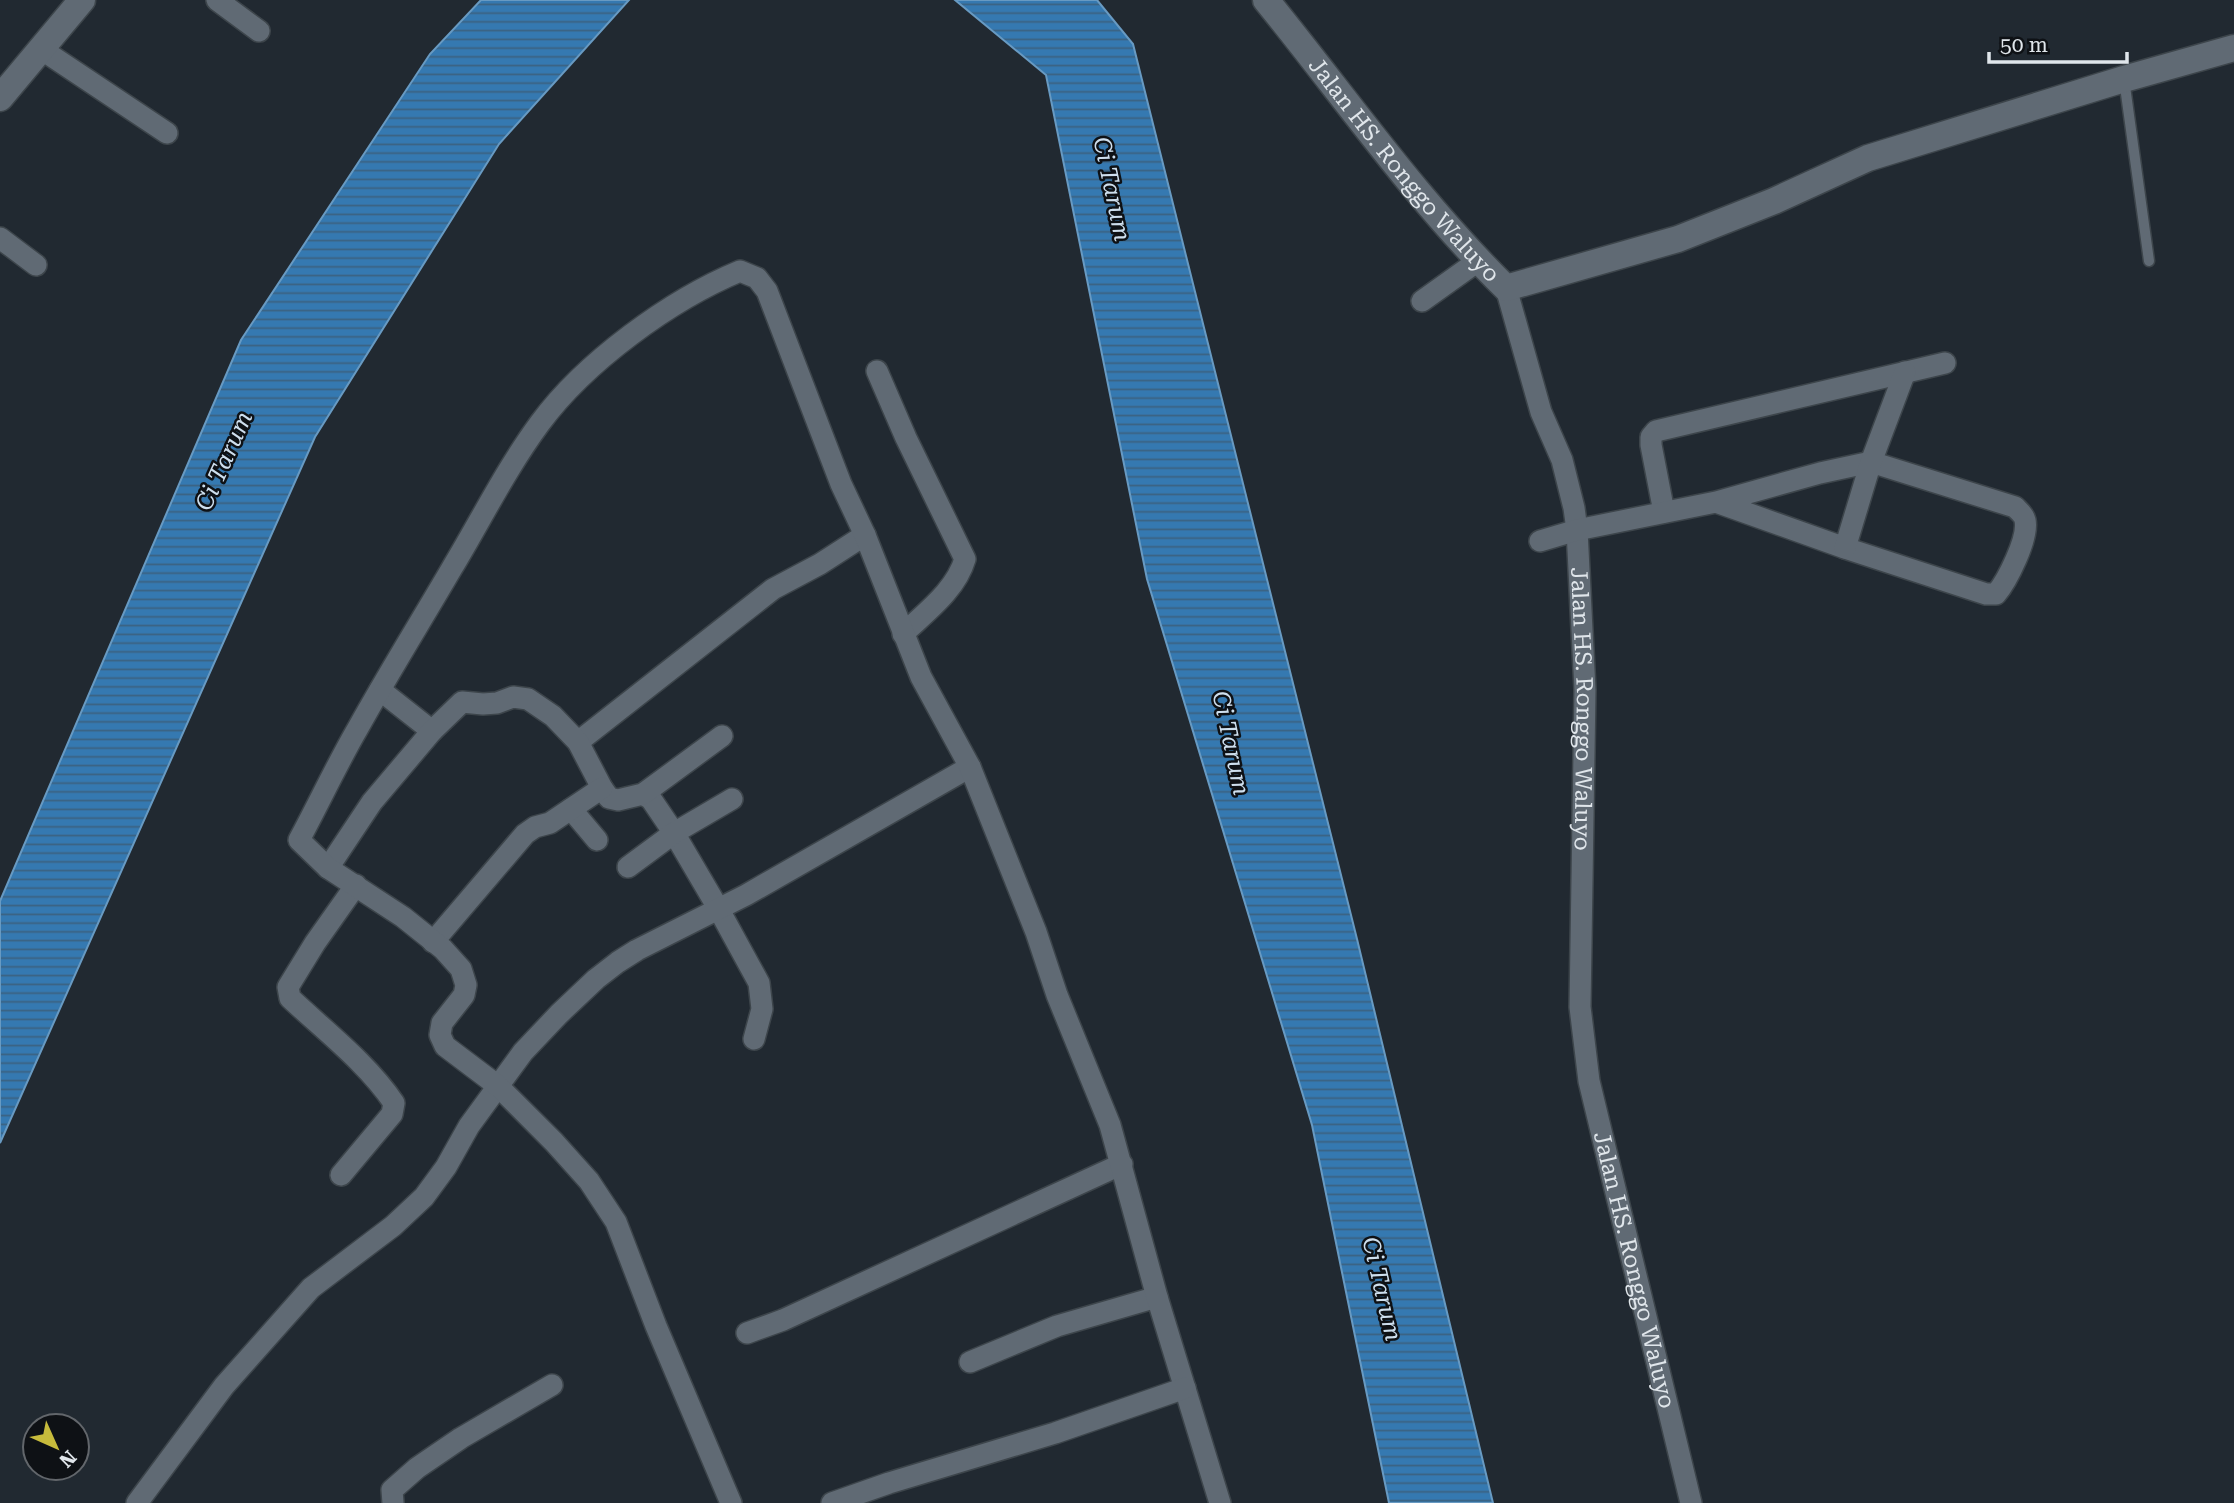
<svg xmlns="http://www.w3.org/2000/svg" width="2234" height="1503" viewBox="0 0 2234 1503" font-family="'Roboto Serif',serif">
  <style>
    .water { fill: url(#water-rules); stroke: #689ac2; stroke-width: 2 }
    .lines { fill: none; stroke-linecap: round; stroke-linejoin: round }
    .service-casing { stroke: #3d454b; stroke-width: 13 }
    .minor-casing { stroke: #3d454b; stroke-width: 24 }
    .tertiary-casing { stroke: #3d454b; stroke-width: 29 }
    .service { stroke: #606a74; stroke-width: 10 }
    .minor { stroke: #606a74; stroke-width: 21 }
    .tertiary { stroke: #606a74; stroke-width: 26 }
    .labels { text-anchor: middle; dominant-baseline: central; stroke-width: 5; stroke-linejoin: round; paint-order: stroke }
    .street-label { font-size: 23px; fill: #e0e6eb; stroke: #0e1115 }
    .water-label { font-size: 24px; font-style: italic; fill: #cedfee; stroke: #0e1115 }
  </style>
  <defs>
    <pattern id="water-rules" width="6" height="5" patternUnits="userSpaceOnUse" patternTransform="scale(1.75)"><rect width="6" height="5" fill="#3579b1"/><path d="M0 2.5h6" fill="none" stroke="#3b6281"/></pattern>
  </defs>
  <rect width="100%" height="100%" fill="#212931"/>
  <path class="water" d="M481,0h148l-130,144 -184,293 -315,706v-242l241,-561 189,-286z
    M955,0h142l36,44 224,895 136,564h-104l-77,-378 -165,-546 -101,-504z"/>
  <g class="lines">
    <defs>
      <path id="service" d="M2124,79l25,182"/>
      <g id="minor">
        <path d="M217,0l42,31"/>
        <path d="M41,49l126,84"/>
        <path d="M0,238l36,27"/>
        <path id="s1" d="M1506,288l35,124 21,48 12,48 3,22 8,160 -5,317 9,74 102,422"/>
        <path d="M1422,301l56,-40"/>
        <path d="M877,371l29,67 59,121c-9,31 -39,53 -62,75"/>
        <path d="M1664,512l-13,-67v-8l5,-6 289,-68"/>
        <path d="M1540,541l37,-11 139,-28 104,-29 51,-11 144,45c4,4 9,8 10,13 4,18 -18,61 -29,74h-10l-141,-46 -129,-46"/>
        <path d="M1845,548l26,-86 34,-90"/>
        <path d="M380,690l52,41"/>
        <path d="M578,742l195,-153 47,-25 45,-29"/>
        <path d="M643,794l8,5 23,34 44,75 41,75 3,26 -8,30"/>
        <path d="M571,809l26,31"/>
        <path d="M628,867l46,-34 58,-34"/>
        <path d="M328,868l44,-66 60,-71 30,-29 21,2 14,-1 16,-6 15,2 25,17 25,26 24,46 7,10 9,2 25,-6 79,-58"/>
        <path d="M433,942l92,-108 10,-7 15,-4 52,-35"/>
        <path d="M341,1175l51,-61 2,-11c-27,-40 -69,-72 -104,-105l-2,-11 27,-44 41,-58"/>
        <path d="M747,1333l36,-13 339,-156"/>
        <path d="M970,1362l87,-36 100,-29"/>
        <path d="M137,1503l87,-117 87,-98 82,-62 31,-29 22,-30 23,-41 54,-74 36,-38 37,-35 22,-17 19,-12 109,-55 224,-128"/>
        <path d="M393,1503l-1,-13 25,-22 44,-30 91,-53"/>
        <path d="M731,1503l-75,-177 -40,-104 -27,-41 -35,-39 -56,-56 -53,-40 -5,-11 2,-12 22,-28 2,-10 -5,-16 -18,-20 -40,-32 -75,-49 -29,-28c20,-37 38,-76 59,-112 30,-54 63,-107 94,-160 29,-48 54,-99 88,-145 45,-61 130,-123 200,-152l17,7 10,13 74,193 24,51 56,142 49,90 66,165 21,63 53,130 47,172 63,206"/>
        <path d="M832,1503l57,-20 166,-50 130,-45"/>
      </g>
      <g id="tertiary">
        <path id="s2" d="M1266,0c79,97 150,200 240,288l172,-49 96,-38 94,-43 256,-79 110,-31"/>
        <path d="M0,98l82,-98"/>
      </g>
    </defs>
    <use href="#service" class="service-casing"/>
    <use href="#minor" class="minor-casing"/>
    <use href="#tertiary" class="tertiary-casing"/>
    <use href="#service" class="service"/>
    <use href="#minor" class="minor"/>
    <use href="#tertiary" class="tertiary"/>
  </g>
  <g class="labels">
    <g class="street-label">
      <text stroke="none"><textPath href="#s2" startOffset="219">Jalan HS. Ronggo Waluyo</textPath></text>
      <text stroke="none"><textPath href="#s1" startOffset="432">Jalan HS. Ronggo Waluyo</textPath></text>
      <text stroke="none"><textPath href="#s1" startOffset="999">Jalan HS. Ronggo Waluyo</textPath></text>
    </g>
    <g class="water-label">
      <text transform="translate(1112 189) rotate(78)">Ci Tarum</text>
      <text transform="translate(224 461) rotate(-66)">Ci Tarum</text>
      <text transform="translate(1231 743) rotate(78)">Ci Tarum</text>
      <text transform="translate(1382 1289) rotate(77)">Ci Tarum</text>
    </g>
  </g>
  <g transform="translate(56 1447) rotate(135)"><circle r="33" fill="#0e1115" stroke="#62666b" stroke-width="2"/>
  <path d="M0-5L12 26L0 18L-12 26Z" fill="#c7bb3c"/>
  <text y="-10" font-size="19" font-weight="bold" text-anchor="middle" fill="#e0e6eb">N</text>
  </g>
  <path d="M1989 52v10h138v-10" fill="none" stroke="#e0e6eb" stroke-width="3.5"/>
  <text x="2000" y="52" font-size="21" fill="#e0e6eb" stroke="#0e1115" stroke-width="5" paint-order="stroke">50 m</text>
</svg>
